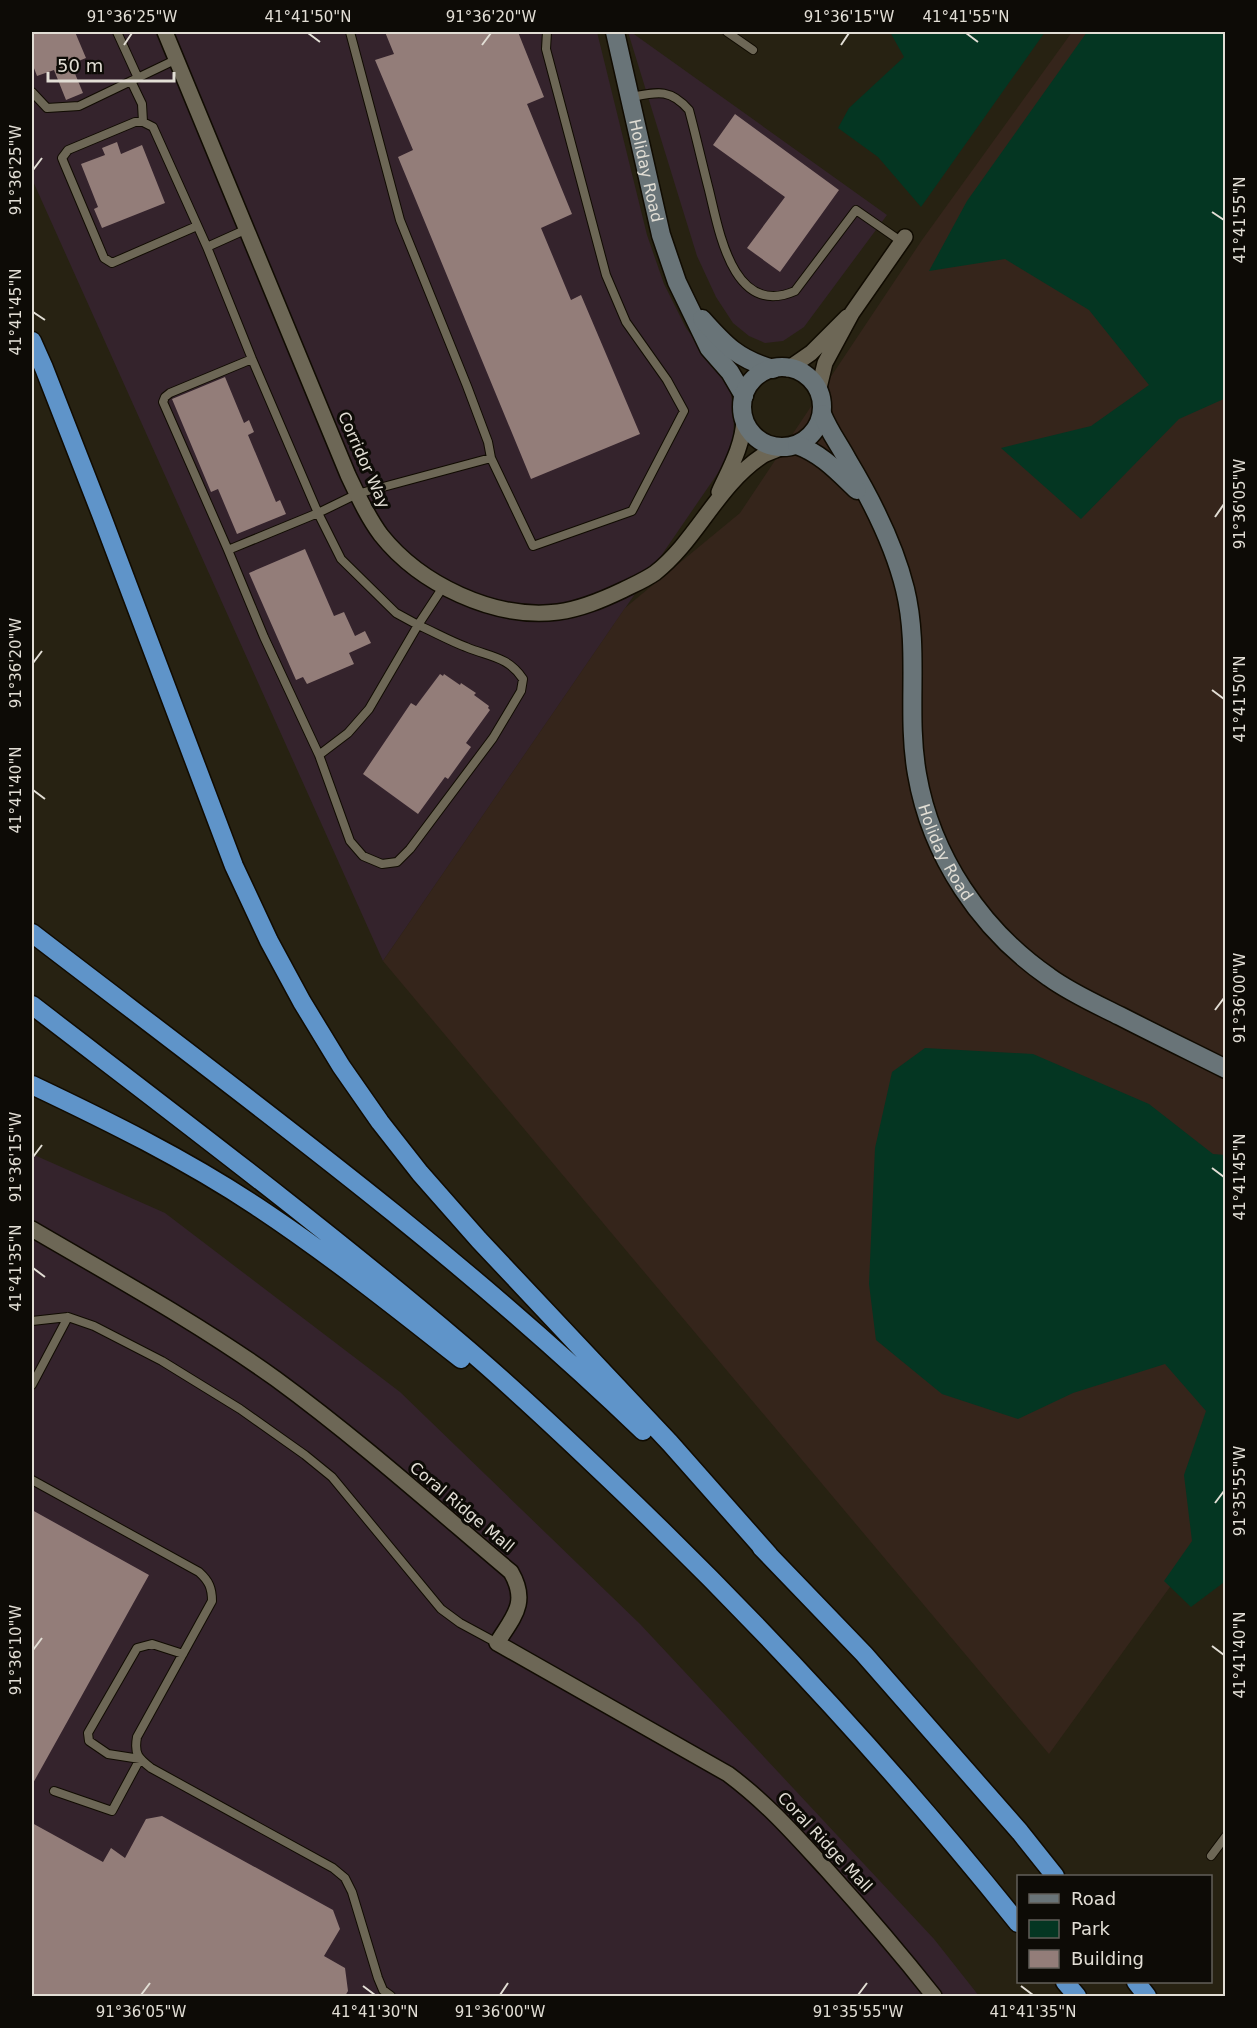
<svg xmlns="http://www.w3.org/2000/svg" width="1257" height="2028" viewBox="0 0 1257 2028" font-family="'DejaVu Sans',sans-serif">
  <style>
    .commercial { fill: #34232c }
    .education { fill: #35251b }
    .green { fill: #043622 }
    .building { fill: #937d79 }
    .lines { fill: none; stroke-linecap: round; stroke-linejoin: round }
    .lane-casing { stroke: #100b01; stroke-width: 10 }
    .street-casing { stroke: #100b01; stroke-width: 18 }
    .secondary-casing { stroke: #100b01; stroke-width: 21 }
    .highway-casing { stroke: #100b01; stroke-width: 21 }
    .lane { stroke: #6d6756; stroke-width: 8 }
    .street { stroke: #6d6756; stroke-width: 15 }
    .secondary { stroke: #697478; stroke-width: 18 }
    .highway { stroke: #5f94c9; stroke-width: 18 }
    .ticks { fill: none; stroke: #e2ded5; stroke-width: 2 }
    .labels { text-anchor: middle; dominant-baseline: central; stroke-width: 6; stroke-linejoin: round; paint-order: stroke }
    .street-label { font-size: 16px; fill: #e2ded5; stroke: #0d0b06 }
    .neatline { fill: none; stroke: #e2ded5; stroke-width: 2 }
    .ticks-label { font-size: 15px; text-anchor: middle; fill: #e2ded5 }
  </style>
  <rect width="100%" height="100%" fill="#272212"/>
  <path class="commercial" d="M32,32h565l50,203 17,49 22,44 44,59 4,29 -1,35 -350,510 -351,-782z
    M628,32h3l256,183 -83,112 -21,14 -18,2 -16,-7 -16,-13 -17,-26 -19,-41z
    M32,1154l133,59 235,179 240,232 294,315 45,57h-947z"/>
  <path class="education" d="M1072,32h153v1479l-176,243 -666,-793 242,-353 115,-95 182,-273z"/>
  <path class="green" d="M890,32h155l-124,175 -43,-50 -40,-29 11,-20 55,-51z
    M1087,32h138l1,366 -47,21 -98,100 -80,-71 90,-22 58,-41 -60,-75 -84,-51 -76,12 38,-70z
    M925,1048l108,6 116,50 64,50 12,1v415l-2,13 -32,24 -27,-26 28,-40 -8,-66 22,-64 -41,-47 -92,29 -55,26 -76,-25 -66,-54 -7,-56 6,-136 17,-76z"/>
  <path class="building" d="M32,32h43l11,26 -15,6 12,29 -17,7 -12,-30 -17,6 -5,-13z
    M385,32h133l26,65 -17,7 45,110 -31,14 30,72 10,-5 59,139 -109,45 -133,-322 15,-7 -38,-90 19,-6z
    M735,114l104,76 -59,82 -33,-24 38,-51 -72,-52z
    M117,142l4,12 21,-9 23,58 -63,25 -8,-19 4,-2 -17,-43 24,-9 -3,-7z
    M225,377l19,46 5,-3 5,12 -6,3 28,67 4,-2 6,14 -49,20 -19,-45 -7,3 -39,-93z
    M305,549l29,67 10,-4 11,24 10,-5 6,12 -22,10 5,11 -47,20 -4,-7 -7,3 -47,-107z
    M440,674l3,2 1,-2 16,11 1,-2 15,10 -2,2 15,11 -1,2 2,2 -24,33 5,4 -23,32 -3,-2 -27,37 -55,-40 48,-71 5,3z
    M32,1510l117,65 -117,210z
    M162,1816l171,94 7,19 -16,27 21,12 3,23 -3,5h-313v-173l71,39 8,-14 14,10 21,-39z"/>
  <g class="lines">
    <defs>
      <path id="lane" d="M117,32l21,46
        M727,32l26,18
        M131,81l11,23 1,18
        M32,92l15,16 32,-2 98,-47
        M631,97c26,-5 39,-9 58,13 7,26 13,53 20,80 10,41 24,128 86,101l61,-81 46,32
        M197,226l-85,37 -8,-5 -40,-95 -2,-5 6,-8 67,-28h8l10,5 54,120
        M247,229l-40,18 45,112 66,154 39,-19 134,-36 -3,-16 -21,-56 -67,-166 -50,-188
        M491,458l42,88 99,-35 52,-100 -17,-31 -41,-58 -20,-47 -60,-226 1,-17
        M228,550l-65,-148 2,-5 5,-4 82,-34
        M418,625c16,7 32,16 48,22 23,10 42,9 57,32l-2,12 -28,47 -83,111 -13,13 -15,2 -19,-8 -13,-15 -31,-86 29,-22 21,-24z
        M319,755l-55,-118 -36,-87 90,-37 23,46 55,54 22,12 25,-38
        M32,1321l36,-4 26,9 68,35 78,48 65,46 27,22 109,132 19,14 37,20
        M32,1385l36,-68
        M32,1480l167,92c10,9 13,16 13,29l-75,136c-3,17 1,21 14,31l182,100 12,10 7,14 26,86 5,12 8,6
        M54,1791l58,20 28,-52 -32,-5 -19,-13 -1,-8 49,-85 15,-4 31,10
        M1211,1856l15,-20"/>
      <path id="street" d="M165,32l183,443c10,21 19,41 33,60 39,49 113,85 177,77 23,-3 44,-12 65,-22 10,-5 22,-10 32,-17 42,-33 62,-87 107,-117 6,-4 15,-6 21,-9
        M788,369l23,-16 36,-36
        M818,392l7,-29 27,-50 53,-76
        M719,492c11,-24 24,-46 25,-73
        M32,1229c82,48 166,94 244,150 82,60 158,128 235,193 18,31 2,45 -14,71l231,131c40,30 66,60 99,96 37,41 73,83 107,126"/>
      <g id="secondary">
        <path id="s1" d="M615,32l46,203 16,47 32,66 21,24 14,24"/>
        <path d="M702,319c23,26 36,40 71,50"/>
        <circle cx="782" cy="407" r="40"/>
        <path id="s2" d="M822,414c8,19 17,30 26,47 24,40 46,83 57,128 15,61 1,123 12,185 14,82 64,156 132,203 22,16 47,27 71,39 35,18 70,35 106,53"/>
        <path d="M797,445c25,9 41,27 60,45"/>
      </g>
      <path id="highway" d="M32,341l12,27 57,146 133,352 35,75 33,61 39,64 39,56 40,51 59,67 191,203 99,112
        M32,933c208,160 421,315 611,498
        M32,1005c143,110 288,219 426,336 52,44 102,91 151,138 146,139 283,287 409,444
        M32,1085c76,36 153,74 224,121 71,47 138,100 205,153
        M761,1547l103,107 156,178 35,44
        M1065,1982l12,14
        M1136,1982l11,14"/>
    </defs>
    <use href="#lane" class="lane-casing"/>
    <use href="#street" class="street-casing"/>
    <use href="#secondary" class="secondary-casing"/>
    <use href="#highway" class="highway-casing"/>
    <use href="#lane" class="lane"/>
    <use href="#street" class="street"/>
    <use href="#secondary" class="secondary"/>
    <use href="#highway" class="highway"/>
  </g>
  <path class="ticks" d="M308,33l12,9M966,33l12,9M124,45l8,-12M482,45l9,-12M841,45l8,-12M33,170l9,-12M1212,212l12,8M33,312l12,8M1215,517l9,-13M33,663l9,-12M1212,690l12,9M33,790l12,9M1215,1010l9,-12M33,1157l9,-12M1212,1168l12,9M33,1268l12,9M1215,1503l9,-12M1212,1646l12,9M33,1650l9,-12M363,1986l12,9M1021,1986l12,9M141,1995l9,-12M500,1995l8,-12M858,1995l9,-12"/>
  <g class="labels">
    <g class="street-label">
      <text stroke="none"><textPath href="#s1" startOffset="142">Holiday Road</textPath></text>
      <text transform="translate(364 460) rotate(66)">Corridor Way</text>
      <text stroke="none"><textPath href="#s2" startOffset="464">Holiday Road</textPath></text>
      <text transform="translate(462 1507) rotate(40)">Coral Ridge Mall</text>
      <text transform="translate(825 1842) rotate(47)">Coral Ridge Mall</text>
    </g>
  </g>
  <rect width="1257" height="2028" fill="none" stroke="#0d0b06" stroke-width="66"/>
  <rect x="1017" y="1875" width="195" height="108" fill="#0d0b06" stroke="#625f59" stroke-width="1.5"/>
  <rect x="1029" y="1894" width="30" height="9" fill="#697478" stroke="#625f59" stroke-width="1.5"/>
  <text x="1071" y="1905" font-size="18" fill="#e2ded5">Road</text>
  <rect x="1029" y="1920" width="30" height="18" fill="#043622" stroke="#625f59" stroke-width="1.5"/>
  <text x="1071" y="1935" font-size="18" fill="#e2ded5">Park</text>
  <rect x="1029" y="1950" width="30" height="18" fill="#937d79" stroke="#625f59" stroke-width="1.5"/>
  <text x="1071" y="1965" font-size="18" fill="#e2ded5">Building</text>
  <path d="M48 72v9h126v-9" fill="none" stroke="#e2ded5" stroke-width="3"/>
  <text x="57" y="72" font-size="18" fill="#e2ded5" stroke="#0d0b06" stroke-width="4.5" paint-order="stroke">50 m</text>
  <rect x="33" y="33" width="1191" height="1962" class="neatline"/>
  <g class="ticks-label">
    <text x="132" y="22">91°36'25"W</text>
    <text x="308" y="22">41°41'50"N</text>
    <text x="491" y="22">91°36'20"W</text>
    <text x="849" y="22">91°36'15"W</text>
    <text x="966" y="22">41°41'55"N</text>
    <text transform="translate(16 170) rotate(-90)" y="5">91°36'25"W</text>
    <text transform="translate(1240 220) rotate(-90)" y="5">41°41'55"N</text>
    <text transform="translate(16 312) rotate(-90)" y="5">41°41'45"N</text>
    <text transform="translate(1240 504) rotate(-90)" y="5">91°36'05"W</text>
    <text transform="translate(16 663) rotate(-90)" y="5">91°36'20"W</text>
    <text transform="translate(1240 699) rotate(-90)" y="5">41°41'50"N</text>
    <text transform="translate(16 790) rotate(-90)" y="5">41°41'40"N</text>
    <text transform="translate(1240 998) rotate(-90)" y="5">91°36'00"W</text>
    <text transform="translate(16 1157) rotate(-90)" y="5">91°36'15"W</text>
    <text transform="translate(1240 1177) rotate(-90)" y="5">41°41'45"N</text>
    <text transform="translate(16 1268) rotate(-90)" y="5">41°41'35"N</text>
    <text transform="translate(1240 1491) rotate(-90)" y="5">91°35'55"W</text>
    <text transform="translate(16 1650) rotate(-90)" y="5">91°36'10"W</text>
    <text transform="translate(1240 1655) rotate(-90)" y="5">41°41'40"N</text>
    <text x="141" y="2017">91°36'05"W</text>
    <text x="375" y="2017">41°41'30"N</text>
    <text x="500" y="2017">91°36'00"W</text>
    <text x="858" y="2017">91°35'55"W</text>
    <text x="1033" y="2017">41°41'35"N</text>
  </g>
</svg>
